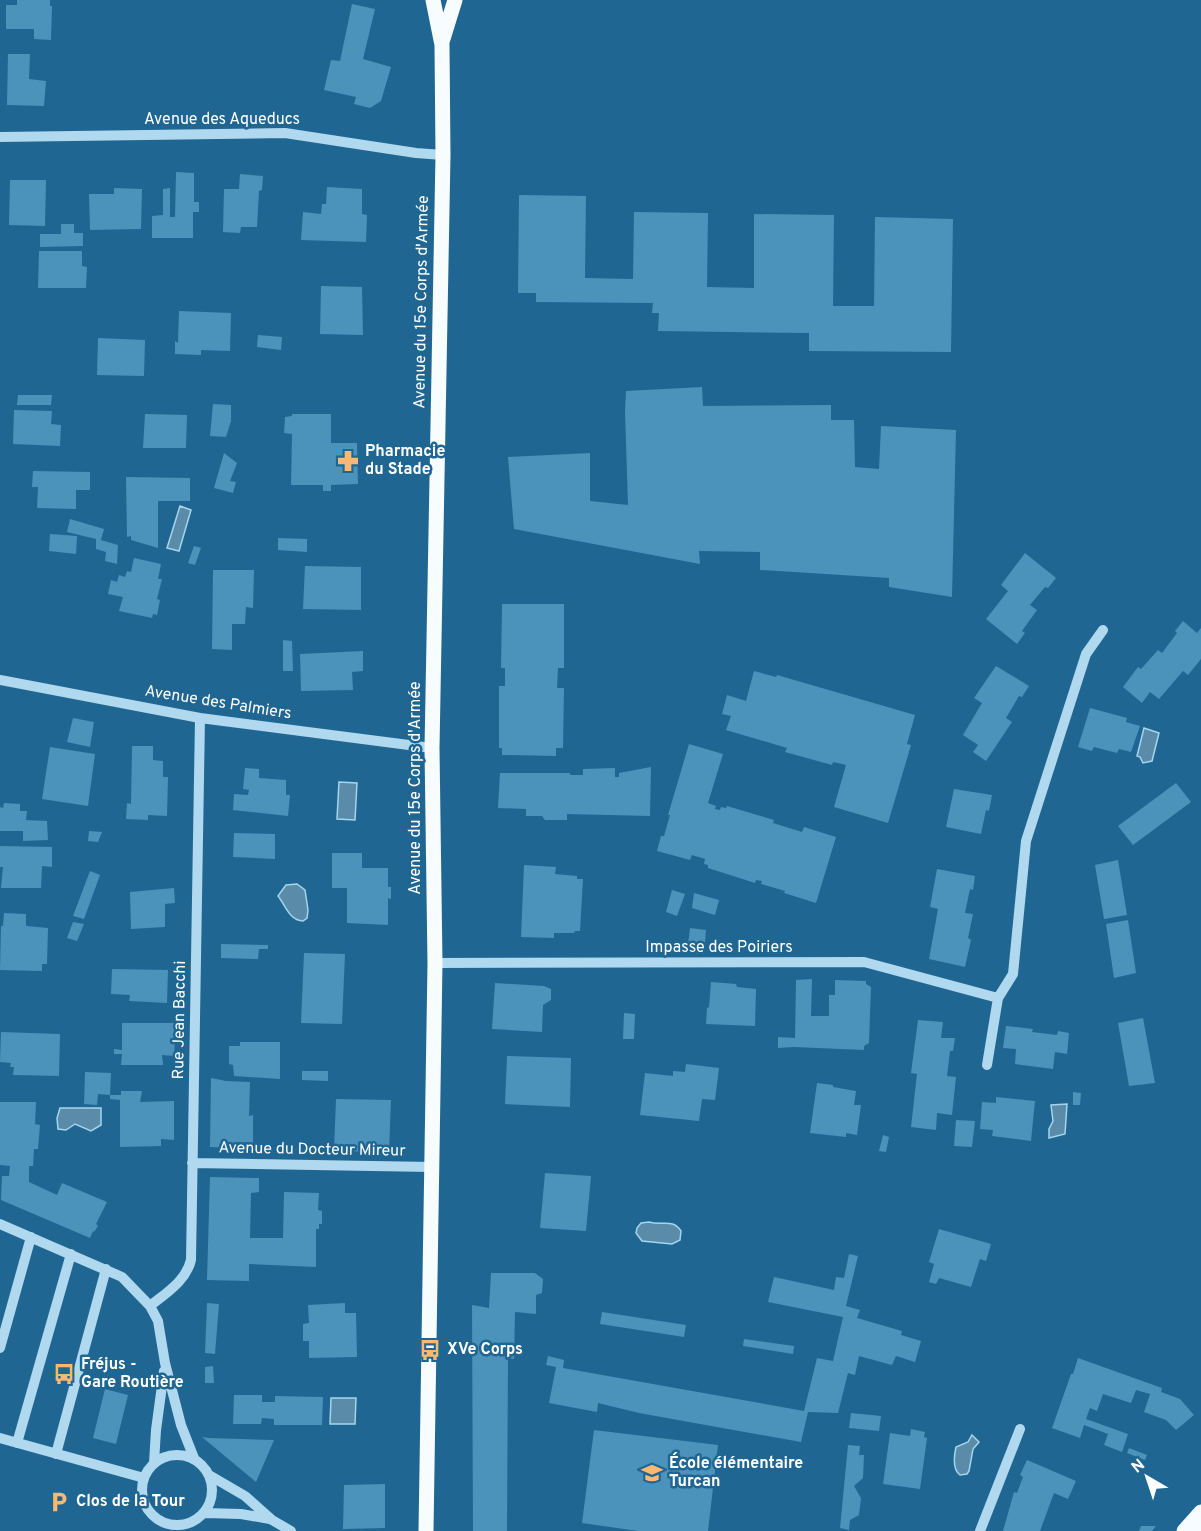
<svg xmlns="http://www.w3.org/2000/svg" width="1201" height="1531" viewBox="0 0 1201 1531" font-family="Overpass,sans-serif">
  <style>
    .water { fill: #5a8ba8; stroke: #a4d5ef; stroke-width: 1.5 }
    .building { fill: #4b93bb }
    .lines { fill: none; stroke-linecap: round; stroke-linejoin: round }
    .minor { stroke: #b0d8ee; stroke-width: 10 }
    .major { stroke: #f7fcff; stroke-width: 15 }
    .labels { text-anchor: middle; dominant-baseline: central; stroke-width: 5; stroke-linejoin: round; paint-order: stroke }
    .street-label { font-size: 16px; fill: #fff; stroke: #1f6792 }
    .poi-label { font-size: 16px; font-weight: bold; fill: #fff; stroke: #1f6792; text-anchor: start }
  </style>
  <rect width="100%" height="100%" fill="#1f6792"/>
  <path class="water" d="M180,506l11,4 -12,41 -12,-3z
    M1144,728l15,5 -7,28 -9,2 -3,-6 -3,-1z
    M339,782l18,1 -2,37 -18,-1z
    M297,884l8,6 3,20 -1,8 -4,3c-14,-1 -17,-15 -25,-25l8,-11z
    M1067,1104l-2,30 -16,4v-9l4,-8 -2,-16z
    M60,1108h41v17l-10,6 -16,-7 -9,6 -8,-1 -1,-11z
    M649,1222c13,4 24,-4 32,9l-1,9 -8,4 -30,-3 -6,-8 1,-5 4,-5z
    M331,1398h25l-1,26h-25z
    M972,1435l7,7 -6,7 -4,22 -2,3 -7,1c-8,-6 -6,-19 -4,-28l12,-5z"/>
  <path class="building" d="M17,0h33v6h2l-1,34 -17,-1v-10h-28v-24h11z
    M352,4l23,5 -12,50 28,8 -10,34 -11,7 -16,-4 2,-7 -32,-7 7,-30 9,1z
    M8,54h22l-1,25 17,2 -2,25 -37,-1z
    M176,172l18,1v29h5v10h-6v26h-41v-22l11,-1v-26l7,-1v29h5z
    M240,174l23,2 -1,14 -3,1 -2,36h-16l-1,6 -17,-1 1,-43h15z
    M10,180h36l-1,46 -36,-1z
    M327,187l35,2v25l5,1 -1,27 -65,-2 2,-28 18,2 1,-10h4z
    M114,188l28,1 -1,40 -51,1 -1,-36h25z
    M519,195l67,1 -1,82 48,1 1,-67 74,1 -1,74 47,1v-74l80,1 -1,91h41l1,-89 78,2 -2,133 -142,-1v-18l-151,-2 1,-18h-7l1,-10 -117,-1v-9h-18z
    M61,224h13v9h9v13l-43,1v-13h21z
    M39,251h43v15l5,1 -1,21h-48z
    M321,286l41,1 1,48 -43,-1z
    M179,311l52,2 -1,38 -29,-1v5l-26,-1v-13l3,2z
    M258,335l24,2 -1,13 -24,-3z
    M98,338l47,2 -1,36 -47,-1z
    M702,387l1,19 128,-1v15h23l1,47 24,2 2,-43 75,4 -4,167 -63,-10v-9l-129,-8v-18l-61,-1 1,13 -186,-35 -6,-72 82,-4v48l38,4 -3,-94 1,-20z
    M18,395h34l-1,10h-34z
    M213,404l18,1v16l-5,16 -16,-1z
    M14,410l38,1 -1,13 10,1 -1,21 -47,-2z
    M145,414l42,1 -1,33h-43z
    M292,414h39v29h26l1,41 -27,1v6h-8v-6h-32l1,-51 -8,-1 1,-16 7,-1z
    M224,453l13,10 -7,18 6,1 -3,11 -19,-5z
    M33,471l57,1v18h-14v19l-39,-1 1,-21h-6z
    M126,477l64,1v23h-32v47l-27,-8v-4l-4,1z
    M70,519l34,10 -3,11 17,5 -1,19 -12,-3 1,-9 -10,-3v-10l-29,-7z
    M50,534l27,2 -1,18 -27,-3z
    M278,538l29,1v13l-29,-2z
    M194,546l7,2 -6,17 -7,-2z
    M1025,553l31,25 -8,10 -3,-1 -15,18 7,5 -15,21 3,2 -8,11 -31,-25 22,-28 -7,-6z
    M134,558l27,6 -3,15h4l-5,20 3,1 -3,15 -4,-1 -1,4 -33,-7 4,-14 -15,-3 3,-14 6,2 2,-7 6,2 2,-6 4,1z
    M305,566l56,1v43l-58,-1z
    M213,570h41l-1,38 -7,-1 -1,17h-13v26l-20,-1z
    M502,604h62v64h-6l-1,20h7l-1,60h-7v8l-54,-1v-7h-3v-62h6v-18h-4z
    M1183,621l14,12 4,-5v31l-13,16 -5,-4 -24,28 -9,-7 -8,11 -19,-16 15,-20 3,2 17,-19 4,3 15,-20 -2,-2z
    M283,640l9,1 1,30h-10z
    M363,651v20l-11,1 1,18 -52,1 -1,-37z
    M996,666l33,20 -7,11 -3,-1 -13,22 6,4 -26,39 -13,-9 5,-7 -15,-10 19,-32 -8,-5z
    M754,671l22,6 1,-2 138,40 -8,29 4,1 -23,78 -54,-16 12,-42 -13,-3 -1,3 -47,-13 2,-4 -61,-18 5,-14 -9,-2 5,-19 19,6z
    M1090,708l37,10 -1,4 14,4 -9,26 -12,-3 -2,4 -23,-6 -2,4 -14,-4z
    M73,718l21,4 -4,25 -23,-5z
    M689,744l34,10 -15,49 8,3 -1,3 5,1 1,-3 5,1 1,-2 47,14 -1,3 29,9 2,-5 32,10 -20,66 -32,-10 1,-2 -24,-7 1,-3 -6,-1 -1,3 -47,-15v-3l-4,-1 1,-5 -13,-4 -2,5 -33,-9 4,-15h3l6,-21h-2z
    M132,746h21v14l10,1v16h5l-1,39 -19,-1v5l-22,-1 1,-16 4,1z
    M50,747l45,7 -7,52 -46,-7z
    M651,767l-1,49 -83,-2v6h-22l-3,-4h-16v-7l-28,-1 2,-35h70v2h13v-6l32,-1v9h4v-4z
    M245,768l14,1v9l27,2v15h4l-2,21 -55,-6 1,-16 14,1 1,-5 -6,-1z
    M1176,783l15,19 -58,43 -15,-19z
    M954,789l38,6 -3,16 -3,-1 -5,24 -35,-7z
    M4,803l16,1v7h7l-1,9 21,1 1,19 -25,1v-10h-23v-24l3,1z
    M89,831l13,1 -4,10 -10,-1z
    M234,833l41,1v25l-42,-2z
    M0,846l52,1v20l-10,-1 -1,22h-40l2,-21h-3z
    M332,853h30v15h26v19h3v12l-3,-1v27l-41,-2v-35h-15z
    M1118,860l9,55 -23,4 -9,-54z
    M524,865l32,2 -1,7 22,2v3h6l-3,52h-5l-1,2h-20v5l-33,-1z
    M937,869l38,7 -2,14 -3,-1 -5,24 8,1 -5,24 3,2 -6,27 -36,-8 9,-50 -8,-2z
    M90,871l10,4 -16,44 -11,-3z
    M174,888l1,15 -10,1v23l-34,2 -1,-37z
    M672,890l13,4 -8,22 -11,-4z
    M694,893l25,7 -4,15 -23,-7z
    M4,913l22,1v12l22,2 -1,36h-5v7l-42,-1 1,-44h2z
    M1128,920l8,53 -22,5 -8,-54z
    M73,922l11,2 -7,17 -10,-3z
    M690,928l16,2 -2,24 -17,-1z
    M221,944l47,1v4h-9l-1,10 -37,-1z
    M304,953l41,1 -3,70 -41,-1z
    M112,969l56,1 -1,33 -38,-2 1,-6 -19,-1z
    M812,979l-1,37h18v-21h6v-15l31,1v3l5,3 -2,56 -5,3v4l-70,-3 -16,1v-11l17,1 1,-58z
    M711,982l25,2 1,3 19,2 -1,37 -49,-2 1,-16 2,-1z
    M495,983l49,3 7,3v11l-8,5 -1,27 -50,-3z
    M624,1013l11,1 -1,25h-11z
    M1143,1018l12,65 -26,3 -11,-63z
    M918,1020l25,2 -2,16h14l-2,13h-3l-3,25 9,1 -4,38 -15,-2 -1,17 -25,-3 6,-53 -6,-1z
    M122,1023h54l-2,33 -12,-1 1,10h-42l1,-11h-8v-5l8,1z
    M1006,1026l27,3 -1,3 25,3 1,-4 11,2 -2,21 -12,-2 -2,17 -38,-5 1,-15 -13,-1z
    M1,1032l59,2 -1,42 -46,-1 1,-8h-4l1,-4 -11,-1z
    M240,1042h40v37l-46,-3 -1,-11 -4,-1v-18h11z
    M507,1056l64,2 -1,49 -65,-3z
    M686,1064l33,4 -4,32 -13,-1 -3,22 -59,-6 5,-42 28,3v-5l12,1z
    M302,1071h26v10l-26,-1z
    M85,1072l26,1 -1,22h11v-4h21l-2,11 34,-1v39l-13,-1v7l-41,1v-47l-10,-1v-4l-12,-1 -1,11 -13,-1z
    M211,1078l15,3 24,1 -1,34 4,-1v28l-15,-1v6l-28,-1z
    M817,1083l16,2v2l23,4 -2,14h7l-4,30 -11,-2v4l-36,-4z
    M1073,1092l8,1 -1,12h-7z
    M996,1097l39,4 -4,40 -39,-5 1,-6 -13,-1 2,-27 14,1z
    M336,1099l55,1 -2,52 -55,-1z
    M0,1102h36l-1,22 5,1 -2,24h-4l-1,17h-4v16l28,13 5,-12 45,19 -11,22 2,2 -4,6 -1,-1 -3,7 -89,-38 1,-24h7l1,-10 -10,-1z
    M956,1120l19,1 -3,26 -18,-1z
    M883,1135l6,2 -3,15 -7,-1z
    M545,1173l46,3 -5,55 -46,-3z
    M210,1177l49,1v14l-8,1 -1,45h33l1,-46 35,1 -1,17 4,1v13h-3v5h-3v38l-67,-3v17l-42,-1z
    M939,1229l52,15 -5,17 -6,-2 -9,28 -32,-9 -3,6 -7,-2 5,-18 -5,-2z
    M849,1254l9,2 -12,50 14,4 -3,8 45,13 -1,4 20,6 -6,21 -19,-6 -4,9 -33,-9 -4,19 -7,-2 -10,40 -30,-1 -7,30 -162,-29 -41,-10 -1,9 -48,-9 7,-36 -10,-2 2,-9 16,4 -1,8 241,43 13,-53 16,3 10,-44 -75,-15 6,-25 60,13 2,-13 8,1z
    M491,1273h44l8,6 -1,14 -6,2v19l-21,-2 -1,47 -6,-1 -1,173h-34l-1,-226 17,3z
    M207,1303l12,1 -4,50 -10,-1z
    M345,1303v10h11l1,44 -48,1v-17h-6v-17l6,-1 -1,-18z
    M602,1312l84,13 -2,12 -84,-13z
    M744,1339l50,7 -1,8 -50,-8z
    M1078,1358l84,30 -1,4 19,7 14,16 -18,15 -10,-10 -22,-8 6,-18 -14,-4 -5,13 -28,-9 -6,17 -7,-3 -4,11 42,15 -6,18 -18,-7 4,-11 -24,-9 -4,13 -28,-10 19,-54h2z
    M213,1366l1,17h-9v-16z
    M105,1389l23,6 -12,49 -23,-6z
    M234,1395h28v7h13v-6l48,1 -1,28h-48v-6l-12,-1 -1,6h-28z
    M851,1413l30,3 -2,15 -30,-3z
    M911,1429l14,3 -1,5 3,1 -7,51 -37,-5 7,-51 20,3z
    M594,1430l124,15 -10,86h-70l-56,-8z
    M202,1437l7,1 65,2 -18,42z
    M848,1445l12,1 -1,9h5l-1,23 -9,8 7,12 -2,17 -9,5 -1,10 -9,-2z
    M1129,1448l18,7 -2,5 -18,-7z
    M1027,1460l49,21 -8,18 -14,-6 -14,38h-37l11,-39 3,1 6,-16 -3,-2z
    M385,1484v44l-42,1 1,-44z
    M1141,1526h15l-4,5h-13z"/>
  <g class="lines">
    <path class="minor" d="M0,137l285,-4 131,20 27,2
      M0,680l200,38 232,30
      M435,963l429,-1 134,36
      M987,1065l11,-67 15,-24 13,-133 60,-187 17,-24
      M192,1163l240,4
      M0,1224l122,53 28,29 8,15 7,42 16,62 13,33
      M150,1306c16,-13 36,-25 41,-46l9,-542
      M0,1348l31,-111
      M0,1438l144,40
      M17,1443l54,-189
      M56,1454l50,-185
      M142 1490a35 35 0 1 1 70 0a35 35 0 1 1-70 0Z
      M154,1463l2,-33 8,-59
      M209,1475l36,21 27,24 19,11
      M205,1513l36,1 29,5
      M980,1531l40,-102"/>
    <path class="major" d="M442,42l13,-42
      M426,1531l9,-568 -3,-215 11,-593 -1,-110 -9,-45
      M1184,1531l17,-19
      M1200,1531l1,-1"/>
  </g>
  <defs>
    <symbol id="pharmacy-bare" viewBox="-9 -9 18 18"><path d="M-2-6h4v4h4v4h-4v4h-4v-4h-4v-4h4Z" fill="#fcb870" stroke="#1f6792" stroke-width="2.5" paint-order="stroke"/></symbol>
    <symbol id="bus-bare" viewBox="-9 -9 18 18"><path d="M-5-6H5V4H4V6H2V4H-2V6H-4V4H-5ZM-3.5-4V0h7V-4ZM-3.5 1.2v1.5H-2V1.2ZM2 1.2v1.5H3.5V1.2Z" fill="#fcb870" stroke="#1f6792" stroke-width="2.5" paint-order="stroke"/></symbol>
    <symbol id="school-bare" viewBox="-9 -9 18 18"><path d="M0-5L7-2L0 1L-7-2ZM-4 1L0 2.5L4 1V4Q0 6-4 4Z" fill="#fcb870" stroke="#1f6792" stroke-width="2.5" paint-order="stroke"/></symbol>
    <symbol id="parking-bare" viewBox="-9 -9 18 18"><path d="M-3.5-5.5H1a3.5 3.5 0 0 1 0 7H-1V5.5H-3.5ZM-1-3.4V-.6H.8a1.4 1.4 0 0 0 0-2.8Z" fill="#fcb870" stroke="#1f6792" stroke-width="2.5" paint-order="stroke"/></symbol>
  </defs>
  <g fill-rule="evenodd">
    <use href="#pharmacy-bare" x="333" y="446" width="30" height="30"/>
    <use href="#bus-bare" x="415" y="1335" width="30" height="30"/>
    <use href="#bus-bare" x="49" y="1359" width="30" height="30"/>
    <use href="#school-bare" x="637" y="1458" width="30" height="30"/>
    <use href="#parking-bare" x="44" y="1487" width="30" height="30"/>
  </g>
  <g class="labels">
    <g class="street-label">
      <text x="222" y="120">Avenue des Aqueducs</text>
      <text transform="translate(422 302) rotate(-89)">Avenue du 15e Corps d'Armée</text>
      <text transform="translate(218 703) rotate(9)">Avenue des Palmiers</text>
      <text transform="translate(416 788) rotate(-90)">Avenue du 15e Corps d'Armée</text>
      <text x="719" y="948">Impasse des Poiriers</text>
      <text transform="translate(180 1020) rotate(-89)">Rue Jean Bacchi</text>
      <text transform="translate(312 1150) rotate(1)">Avenue du Docteur Mireur</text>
    </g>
    <g class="poi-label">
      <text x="365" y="452">Pharmacie<tspan x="365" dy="18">du Stade</tspan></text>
      <text x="447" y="1350">XVe Corps</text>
      <text x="81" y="1365">Fréjus -<tspan x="81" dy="18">Gare Routière</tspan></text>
      <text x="669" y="1464">École élémentaire<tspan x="669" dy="18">Turcan</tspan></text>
      <text x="76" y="1502">Clos de la Tour</text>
    </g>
  </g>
  <g transform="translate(1147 1477) rotate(321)" stroke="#1f6792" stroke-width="4.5" paint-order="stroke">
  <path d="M0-4.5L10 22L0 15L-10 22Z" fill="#ffffff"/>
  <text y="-9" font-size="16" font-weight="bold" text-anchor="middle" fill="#ffffff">N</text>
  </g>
</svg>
